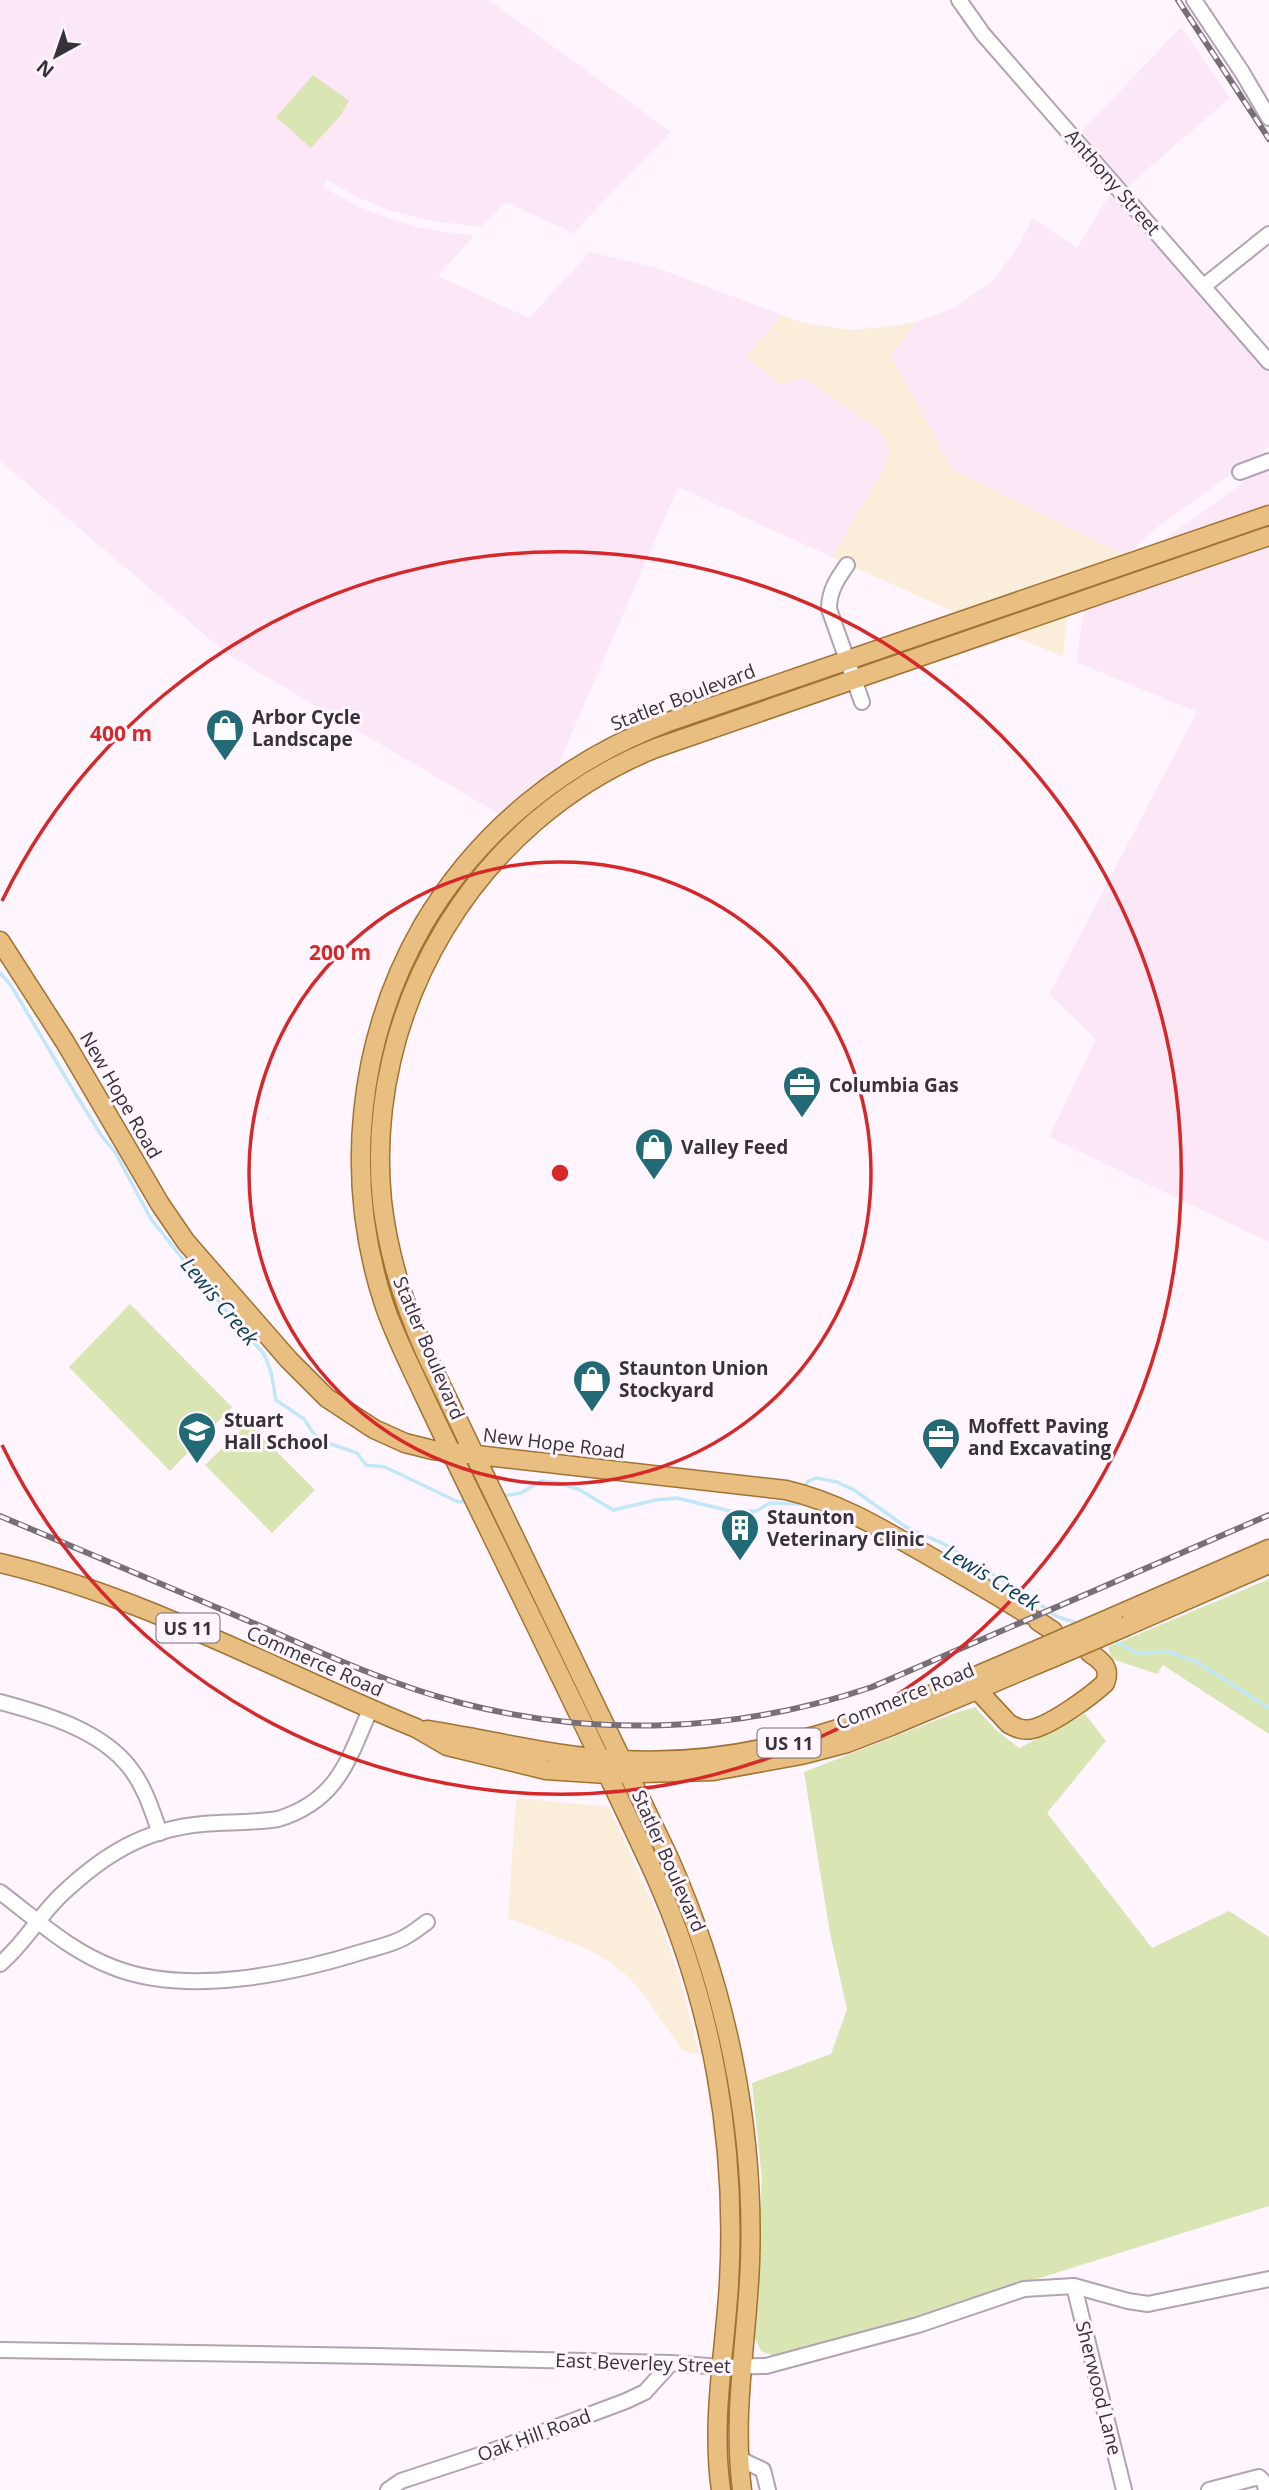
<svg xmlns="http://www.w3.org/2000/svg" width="1269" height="2490" viewBox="0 0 1269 2490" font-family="'Open Sans',sans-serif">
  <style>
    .commercial { fill: #faedd9 }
    .industrial { fill: #fce7f7 }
    .green { fill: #d9e5b3 }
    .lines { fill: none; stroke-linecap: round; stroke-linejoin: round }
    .stream { stroke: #c1e7f8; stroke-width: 3.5 }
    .minor-casing { stroke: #b1a3b1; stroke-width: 18 }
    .major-casing { stroke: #a27230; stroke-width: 21 }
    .minor { stroke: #fff; stroke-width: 14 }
    .major { stroke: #e9bf81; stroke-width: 18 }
    .rail-casing { stroke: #767076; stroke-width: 6 }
    .rail { stroke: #fef5fe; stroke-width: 3.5; stroke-dasharray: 10; stroke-linecap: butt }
    .major-bridge-casing { stroke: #a27230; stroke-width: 21; stroke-linecap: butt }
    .major-bridge { stroke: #e9bf81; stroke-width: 18 }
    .ring { fill: none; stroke: #d62828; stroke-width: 3.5 }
    .labels { text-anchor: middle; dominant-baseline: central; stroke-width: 6; stroke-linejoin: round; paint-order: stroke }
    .shield { fill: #fef5fe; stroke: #736c73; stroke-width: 2 }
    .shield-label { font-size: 18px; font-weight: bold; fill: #373237 }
    .street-label { font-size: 19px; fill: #373237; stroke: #fef5fe }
    .poi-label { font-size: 19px; font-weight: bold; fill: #373237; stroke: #fef5fe; text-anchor: start }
    .water-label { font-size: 21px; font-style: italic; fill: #084255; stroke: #fef5fe }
    .centre { fill: #d62828; stroke: #fef5fe; stroke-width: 3.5 }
    .ring-label { font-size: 21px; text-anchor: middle; font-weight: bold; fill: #d62828; stroke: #fef5fe; stroke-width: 6; stroke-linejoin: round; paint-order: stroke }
  </style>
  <rect width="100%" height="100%" fill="#fef5fe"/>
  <path class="commercial" d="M782,315l21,8 48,7 35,-3 30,-5 -25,34 62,114 173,85 -54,19 -9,82 -105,-42 -126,-57 53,-89 -139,-111z
    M516,1798l93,9 51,113 21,63 18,71 -16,-3 -42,-60 -15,-16 -19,-15 -22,-12 -77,-30z"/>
  <path class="industrial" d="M0,0h489l182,132 -98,101 -67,-31 -24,25 -50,-6 -40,-10 -35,-14 -29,-17 -5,7 36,20 37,14 25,7 53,8 -36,40 91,42 61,-66 64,15 128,48 -36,42 35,28 21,-8 74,50 10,13 3,10 -4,18 -53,89 -154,-70 -121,281 -24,16 -34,30 -273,-161 -226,-192z
    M1181,27l49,71 -102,88 -47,-54z
    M1110,194l159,174v79l-114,82 -29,26 -173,-85 -62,-114 25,-34 38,-14 40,-28 27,-38 11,-24 45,30z
    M1269,464v42l-112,39z
    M1269,546v696l-220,-105 47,-98 -47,-45 148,-282 -121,-50 8,-52z"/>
  <path class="green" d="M313,75l36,26 -9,15 -29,32 -35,-31z
    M130,1304l102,103 -62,64 -101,-104z
    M248,1423l67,67 -43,43 -67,-68z
    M1269,1579v155l-106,-69 -6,9 -45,-15 -4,-12z
    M975,1707l20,22 24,19 66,-34 21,27 -59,72 105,135 77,-37 40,26v269l-379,119 -113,32 -16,-6 -8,-17 9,-155 -10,-96 79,-29 16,-45 -17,-76 -26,-161 148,-58z"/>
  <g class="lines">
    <path class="stream" d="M0,973l10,11 62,104 29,47 14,17 36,67 46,58 67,77 7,18 5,28 28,19 10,15 14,9 29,10 9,12 19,2 73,35 9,-1
      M805,1489l2,-7 9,-4 21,4 17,8 52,37 36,16 88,54 26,19 23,8
      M502,1496l19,-3 20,-12 18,2 21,7 33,20 43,-10 21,-2 53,13h26l14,-8 31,1 1,-4
      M1111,1639l26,14 32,-1 28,10 72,46"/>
    <defs>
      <path id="minor" d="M959,0l24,34 286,328
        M1194,0l48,72 27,46
        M1204,286l65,-52
        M1240,472l29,-11
        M847,565c-10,14 -18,26 -18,44l33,93
        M0,1702c45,12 101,28 130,66 15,19 22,43 30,65
        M0,1892c37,28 71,60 115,76 73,28 177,6 250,-17 13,-4 29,-7 40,-14 8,-4 15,-10 22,-15
        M0,1964c24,-20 39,-48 61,-69 41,-39 83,-66 142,-71 25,-2 50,-1 75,-5 59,-18 70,-58 92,-109
        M1074,2286l50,204
        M0,2350l374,6 297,7 49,4 46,-1 152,-41 106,-36 50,-3 54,15 20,3 121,-25
        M738,2455l8,7 17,8 5,20
        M388,2490l13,-9 91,-30 134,-50 19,-9 26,-29
        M1209,2490l50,-13 5,5 2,8"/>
      <path id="major" d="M0,941l65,101 95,162 26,38 103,118 38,38 47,31 31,14 28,7 353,40c51,12 93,37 138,63 35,20 69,40 103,61
        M0,1563c146,34 278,109 416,165l31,18 99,24 61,4 106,-3 88,-16 46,-12 44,-17 161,-68
        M1113,1617l156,-68
        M1038,1621l15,10
        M1127,1626l142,-62
        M970,1682l39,42c8,4 14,7 23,5 19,-4 58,-32 73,-46 6,-15 -3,-22 -15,-30
        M427,1730c65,10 128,27 194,30 152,9 282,-53 418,-111
        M721,2490c-10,-69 4,-138 8,-207 8,-141 -17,-281 -75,-410 -52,-113 -107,-224 -161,-335 -24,-49 -48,-98 -71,-147 -13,-28 -28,-57 -38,-87 -41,-125 -27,-264 39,-379 56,-95 142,-164 245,-203l601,-207
        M742,2490c-10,-77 5,-150 8,-227 5,-140 -25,-279 -82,-407l-242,-502c-22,-49 -38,-99 -44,-153 -19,-192 94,-381 274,-453l613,-212"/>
    </defs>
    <use href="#minor" class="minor-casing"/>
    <use href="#major" class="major-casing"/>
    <use href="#minor" class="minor"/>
    <use href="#major" class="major"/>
    <defs>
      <path id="rail" d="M1178,0l91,139
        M0,1516c81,34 162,68 244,103 70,30 142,65 217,84 136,35 279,29 411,-16l397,-172"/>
    </defs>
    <use href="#rail" class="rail-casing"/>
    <use href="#rail" class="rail"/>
    <defs>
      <path id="major-bridge" d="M1039,1649l74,-32
        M1052,1658l75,-32"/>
    </defs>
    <use href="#major-bridge" class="major-bridge-casing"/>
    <use href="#major-bridge" class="major-bridge"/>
  </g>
  <g class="ring">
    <circle cx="560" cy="1173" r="311"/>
    <path d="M2 901A621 621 0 1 1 2 1445"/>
  </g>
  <defs>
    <symbol id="shop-pin" viewBox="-11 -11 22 30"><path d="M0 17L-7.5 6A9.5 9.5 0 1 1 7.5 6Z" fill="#216a76" stroke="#fef5fe"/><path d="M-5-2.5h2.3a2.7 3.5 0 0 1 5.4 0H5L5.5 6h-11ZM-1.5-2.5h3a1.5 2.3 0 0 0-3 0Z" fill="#fff"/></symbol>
    <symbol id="office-pin" viewBox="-11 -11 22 30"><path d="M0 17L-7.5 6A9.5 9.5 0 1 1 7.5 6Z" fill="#216a76" stroke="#fef5fe"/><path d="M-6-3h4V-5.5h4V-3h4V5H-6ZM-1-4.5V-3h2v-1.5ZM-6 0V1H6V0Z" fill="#fff"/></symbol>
    <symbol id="school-pin" viewBox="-11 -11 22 30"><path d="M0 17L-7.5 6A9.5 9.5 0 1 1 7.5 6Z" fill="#216a76" stroke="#fef5fe"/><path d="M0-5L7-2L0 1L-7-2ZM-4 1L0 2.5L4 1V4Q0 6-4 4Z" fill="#fff"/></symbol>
    <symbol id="building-pin" viewBox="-11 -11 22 30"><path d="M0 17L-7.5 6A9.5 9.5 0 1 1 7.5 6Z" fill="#216a76" stroke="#fef5fe"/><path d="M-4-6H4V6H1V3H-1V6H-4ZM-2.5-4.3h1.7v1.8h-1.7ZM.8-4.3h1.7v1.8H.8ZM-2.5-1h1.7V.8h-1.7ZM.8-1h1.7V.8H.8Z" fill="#fff"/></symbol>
  </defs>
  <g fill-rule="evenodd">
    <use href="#shop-pin" x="203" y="706" width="44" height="60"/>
    <use href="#office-pin" x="780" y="1063" width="44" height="60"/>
    <use href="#shop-pin" x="632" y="1125" width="44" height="60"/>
    <use href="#shop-pin" x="570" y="1357" width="44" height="60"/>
    <use href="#school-pin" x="175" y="1409" width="44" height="60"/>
    <use href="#office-pin" x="919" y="1415" width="44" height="60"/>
    <use href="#building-pin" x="718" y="1506" width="44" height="60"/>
  </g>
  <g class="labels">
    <g class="shield">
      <rect x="156.5" y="1613.5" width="63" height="29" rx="5"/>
      <rect x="757.5" y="1728.5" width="63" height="29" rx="5"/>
    </g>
    <g class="shield-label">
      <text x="188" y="1628">US 11</text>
      <text x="789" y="1743">US 11</text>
    </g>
    <g class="street-label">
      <text transform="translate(1113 182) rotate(49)">Anthony Street</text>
      <text transform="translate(683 697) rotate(-21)">Statler Boulevard</text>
      <text transform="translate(121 1095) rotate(60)">New Hope Road</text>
      <text transform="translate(429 1348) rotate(67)">Statler Boulevard</text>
      <text transform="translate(554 1443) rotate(7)">New Hope Road</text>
      <text transform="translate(315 1661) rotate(24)">Commerce Road</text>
      <text transform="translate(905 1696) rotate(-22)">Commerce Road</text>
      <text transform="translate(669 1861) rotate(66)">Statler Boulevard</text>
      <text transform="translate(643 2363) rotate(2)">East Beverley Street</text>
      <text transform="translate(1099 2388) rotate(76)">Sherwood Lane</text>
      <text transform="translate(534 2435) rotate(-20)">Oak Hill Road</text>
    </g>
    <g class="poi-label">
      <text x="252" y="717">Arbor Cycle<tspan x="252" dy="22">Landscape</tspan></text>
      <text x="829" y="1085">Columbia Gas</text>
      <text x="681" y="1147">Valley Feed</text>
      <text x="619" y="1368">Staunton Union<tspan x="619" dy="22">Stockyard</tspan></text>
      <text x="224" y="1420">Stuart<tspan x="224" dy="22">Hall School</tspan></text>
      <text x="968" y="1426">Moffett Paving<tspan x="968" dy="22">and Excavating</tspan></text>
      <text x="767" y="1517">Staunton<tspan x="767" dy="22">Veterinary Clinic</tspan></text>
    </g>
    <g class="water-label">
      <text transform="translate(220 1301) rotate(50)">Lewis Creek</text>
      <text transform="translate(992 1577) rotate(31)">Lewis Creek</text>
    </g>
  </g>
  <circle cx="560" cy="1173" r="10" class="centre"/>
  <g class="ring-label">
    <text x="121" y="741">400 m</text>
    <text x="340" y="960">200 m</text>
  </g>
  <g transform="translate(56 56) rotate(220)" stroke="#fef5fe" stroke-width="5" paint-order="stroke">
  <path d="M0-5L12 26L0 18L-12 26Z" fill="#373237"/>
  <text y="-10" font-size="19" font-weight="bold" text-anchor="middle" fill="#373237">N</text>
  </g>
</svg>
